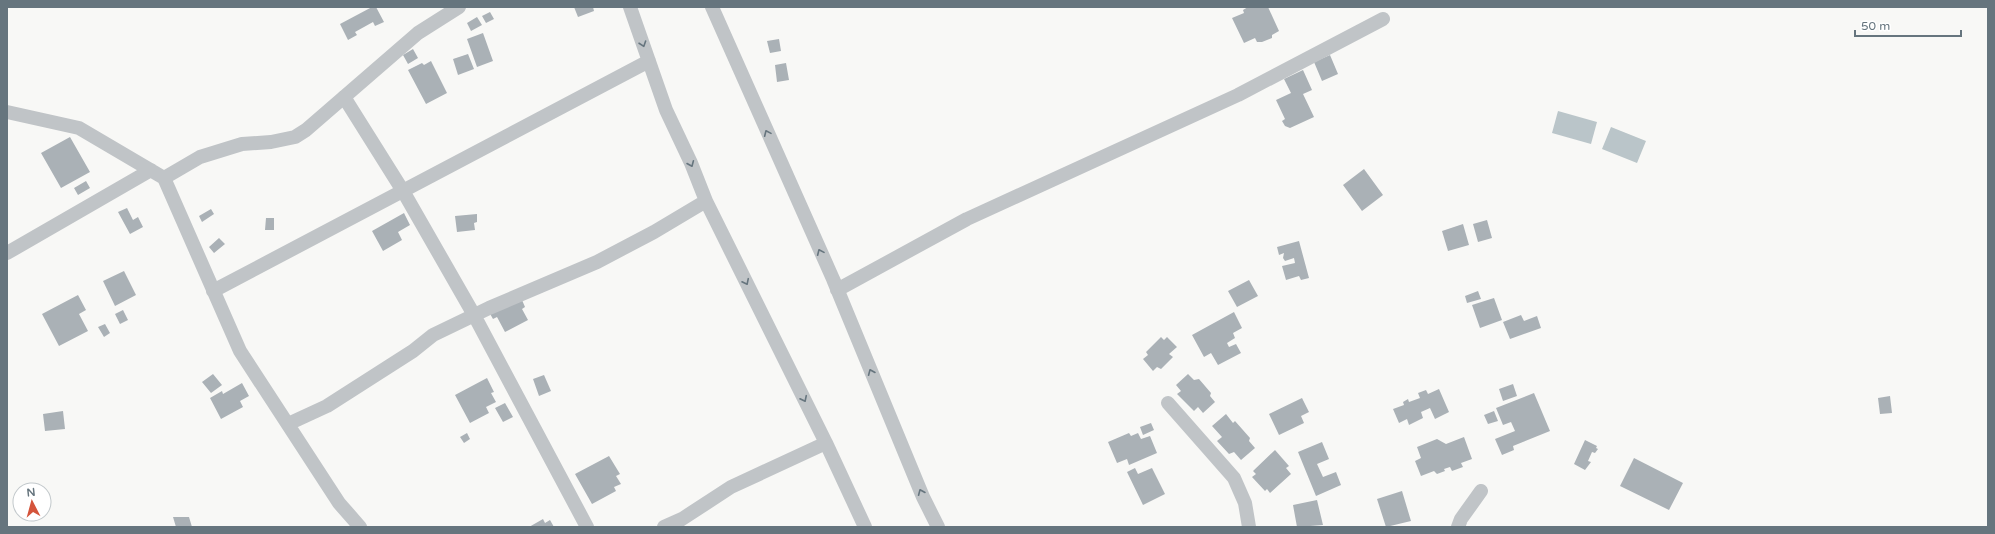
<svg xmlns="http://www.w3.org/2000/svg" width="1995" height="534" viewBox="0 0 1995 534" font-family="'Varela Round',sans-serif">
  <style>
    .water { fill: #bac5c9 }
    .building { fill: #aab1b6 }
    .lines { fill: none; stroke-linecap: round; stroke-linejoin: round }
    .minor { stroke: #c0c4c7; stroke-width: 14 }
    .oneway { stroke: #66757e }
  </style>
  <rect width="100%" height="100%" fill="#f8f8f6"/>
  <path class="water" d="M1558,111l39,11 -6,22 -39,-11z
    M1611,127l35,14 -9,22 -35,-14z"/>
  <path class="building" d="M372,7h4l8,15 -9,4 -2,-4 -18,10 2,3 -9,5 -8,-16z
    M574,7h19l1,4 -16,6z
    M1248,7h20l11,24 -7,4v3l-10,4h-5l-2,-4 -11,5 -12,-25 12,-5 -1,-3z
    M490,12l4,7 -8,4 -4,-7z
    M477,17l5,8 -11,6 -4,-8z
    M483,33l10,28 -16,6 -10,-28z
    M779,39l2,12 -11,2 -3,-12z
    M413,49l5,9 -10,6 -5,-9z
    M468,54l6,15 -16,6 -5,-16z
    M1330,55l8,19 -16,7 -8,-19z
    M431,61l16,32 -21,11 -18,-34 14,-7 2,2z
    M786,63l3,17 -12,2 -2,-17z
    M1303,70l9,20 -9,4 11,23 -24,11 -5,-2 -3,-5 3,-2 -9,-19 15,-7 -7,-14z
    M70,137l20,35 -29,16 -20,-35z
    M1364,169l19,26 -21,16 -19,-26z
    M86,181l4,7 -12,7 -4,-7z
    M127,208l6,12 5,-3 5,10 -13,7 -12,-22z
    M211,209l3,5 -12,8 -3,-6z
    M404,213l6,12 -12,7 4,8 -19,11 -11,-20z
    M477,214v8l-3,1 1,7 -18,2 -2,-16z
    M266,218h8v12h-9z
    M1487,220l5,18 -14,4 -5,-18z
    M1463,224l6,21 -21,6 -6,-20z
    M219,238l6,6 -11,9 -5,-6z
    M1299,241l10,37 -8,2 -2,-4 -13,4 -4,-14 13,-3 -1,-5 -9,3 -2,-3 1,-5 -5,2 -2,-8z
    M124,271l12,24 -21,11 -12,-25z
    M1249,280l9,16 -21,11 -9,-16z
    M1478,291l3,8 -14,4 -2,-7z
    M78,295l8,15 -7,4 9,17 -29,15 -17,-32z
    M1494,298l8,22 -22,8 -8,-23z
    M522,300l3,7 -3,2 6,11 -23,12 -8,-15 -4,2 -4,-7z
    M123,310l5,10 -8,4 -5,-10z
    M1234,312l8,16 -9,5 2,5 -8,5 2,4 7,-3 5,9 -23,12 -7,-12 -7,4 -12,-22z
    M1521,315l3,6 13,-5 4,12 -31,11 -7,-17z
    M105,324l5,9 -6,4 -6,-10z
    M1161,337l3,3 3,-3 10,10 -8,7 4,3 -12,12 -4,-2 -4,4 -10,-12 5,-4 -2,-3z
    M213,374l9,11 -11,8 -9,-11z
    M1188,374l6,6 5,-1 12,14 -1,3 5,6 -12,11 -5,-6 -4,4 -17,-17 4,-3 -5,-6z
    M544,375l7,16 -12,5 -6,-17z
    M487,378l7,14 -3,1 5,9 -10,5 3,6 -19,10 -15,-28z
    M242,383l7,13 -9,5 3,6 -22,12 -11,-21 12,-7 1,3z
    M1513,384l4,12 -14,5 -4,-12z
    M1439,389l10,23 -14,7 -5,-11 -9,4 2,6 -14,7 -2,-6 -8,4 -6,-14 11,-4 -1,-3 5,-3 1,3 11,-4 -2,-5 8,-3 2,4z
    M1534,393l16,38 -37,15 1,4 -12,5 -7,-16 20,-8 -4,-9 -8,3 -7,-17z
    M1890,396l2,17 -12,1 -2,-16z
    M1302,398l7,14 -8,4 3,7 -25,12 -10,-21z
    M505,403l8,14 -10,5 -8,-14z
    M63,411l2,18 -20,2 -2,-17z
    M1494,411l4,10 -10,3 -4,-9z
    M1226,414l7,9 2,-2 15,17 -1,3 6,7 -14,12 -7,-8 -5,2 -12,-13 5,-4 -10,-11z
    M1151,423l3,7 -11,5 -3,-8z
    M467,433l3,6 -6,4 -4,-6z
    M1129,433l2,3 7,-3 3,6 9,-3 7,17 -28,12 -2,-6 -10,4 -9,-21z
    M1464,437l8,22 -11,4 2,4 -11,4 -2,-4 -6,2 1,2 -8,3 -3,-3 -13,5 -6,-15 6,-3 -4,-11 20,-8 9,5z
    M1585,440l12,6 -1,2 2,1 -3,4 -3,-1 -4,9 3,1 -6,8 -11,-6z
    M1322,442l7,17 -12,5 6,13 13,-5 5,13 -25,11 -18,-44z
    M1275,450l14,16 -3,2 5,6 -21,19 -3,-4 -2,2 -13,-14 4,-3 -3,-3z
    M609,456l11,18 -4,2 5,8 -7,3 2,4 -24,13 -17,-30z
    M1634,458l49,25 -14,27 -49,-24z
    M1135,468l3,6 14,-6 13,26 -22,11 -16,-33z
    M1402,491l9,30 -25,6 -9,-28z
    M1317,500l6,25 -26,2 -4,-22z
    M173,517h16l3,10h-16z
    M543,519l2,4 5,-3 4,7h-25z"/>
  <g class="lines">
    <path class="minor" d="M630,7l36,103 25,53 15,38 120,242 39,84
      M712,7l121,272 90,218 15,30
      M344,97l59,94 71,124 113,212
      M7,112l72,16 85,50 76,173 99,152 21,24
      M164,178l36,-21 42,-13 29,-2 24,-5 11,-7 112,-97 41,-26
      M7,253l144,-83
      M837,290l130,-71 271,-124 145,-76
      M213,291l436,-230
      M1168,403l66,75 11,25 4,24
      M288,424l39,-18 86,-55 20,-16 56,-27 108,-46 57,-30 52,-31
      M664,527l18,-8 49,-32 95,-44
      M1458,527l3,-8 20,-28"/>
  </g>
  <defs><path id="oneway-chevron" d="M-2-3.5L2.5 0L-2 3.5" fill="none" stroke-width="1.6" stroke-linecap="round" stroke-linejoin="round"/></defs>
  <g class="oneway">
    <use href="#oneway-chevron" transform="translate(643 44) rotate(71)"/>
    <use href="#oneway-chevron" transform="translate(767 133) rotate(-114)"/>
    <use href="#oneway-chevron" transform="translate(691 164) rotate(67)"/>
    <use href="#oneway-chevron" transform="translate(820 252) rotate(-114)"/>
    <use href="#oneway-chevron" transform="translate(746 282) rotate(64)"/>
    <use href="#oneway-chevron" transform="translate(871 372) rotate(-113)"/>
    <use href="#oneway-chevron" transform="translate(804 399) rotate(64)"/>
    <use href="#oneway-chevron" transform="translate(921 492) rotate(-113)"/>
  </g>
  <rect width="1995" height="534" fill="none" stroke="#66757e" stroke-width="16"/>
  <g transform="translate(32 502) rotate(354)"><circle r="19" fill="#ffffff" stroke="#c2c8cb"/>
  <path d="M0-3L7 15L0 10L-7 15Z" fill="#d4543b"/>
  <text y="-6" font-size="11" font-weight="bold" text-anchor="middle" fill="#66757e">N</text>
  </g>
  <path d="M1855 30v6h106v-6" fill="none" stroke="#66757e" stroke-width="2"/>
  <text x="1861" y="30" font-size="12" fill="#66757e" stroke="#ffffff" stroke-width="3" paint-order="stroke">50 m</text>
</svg>
